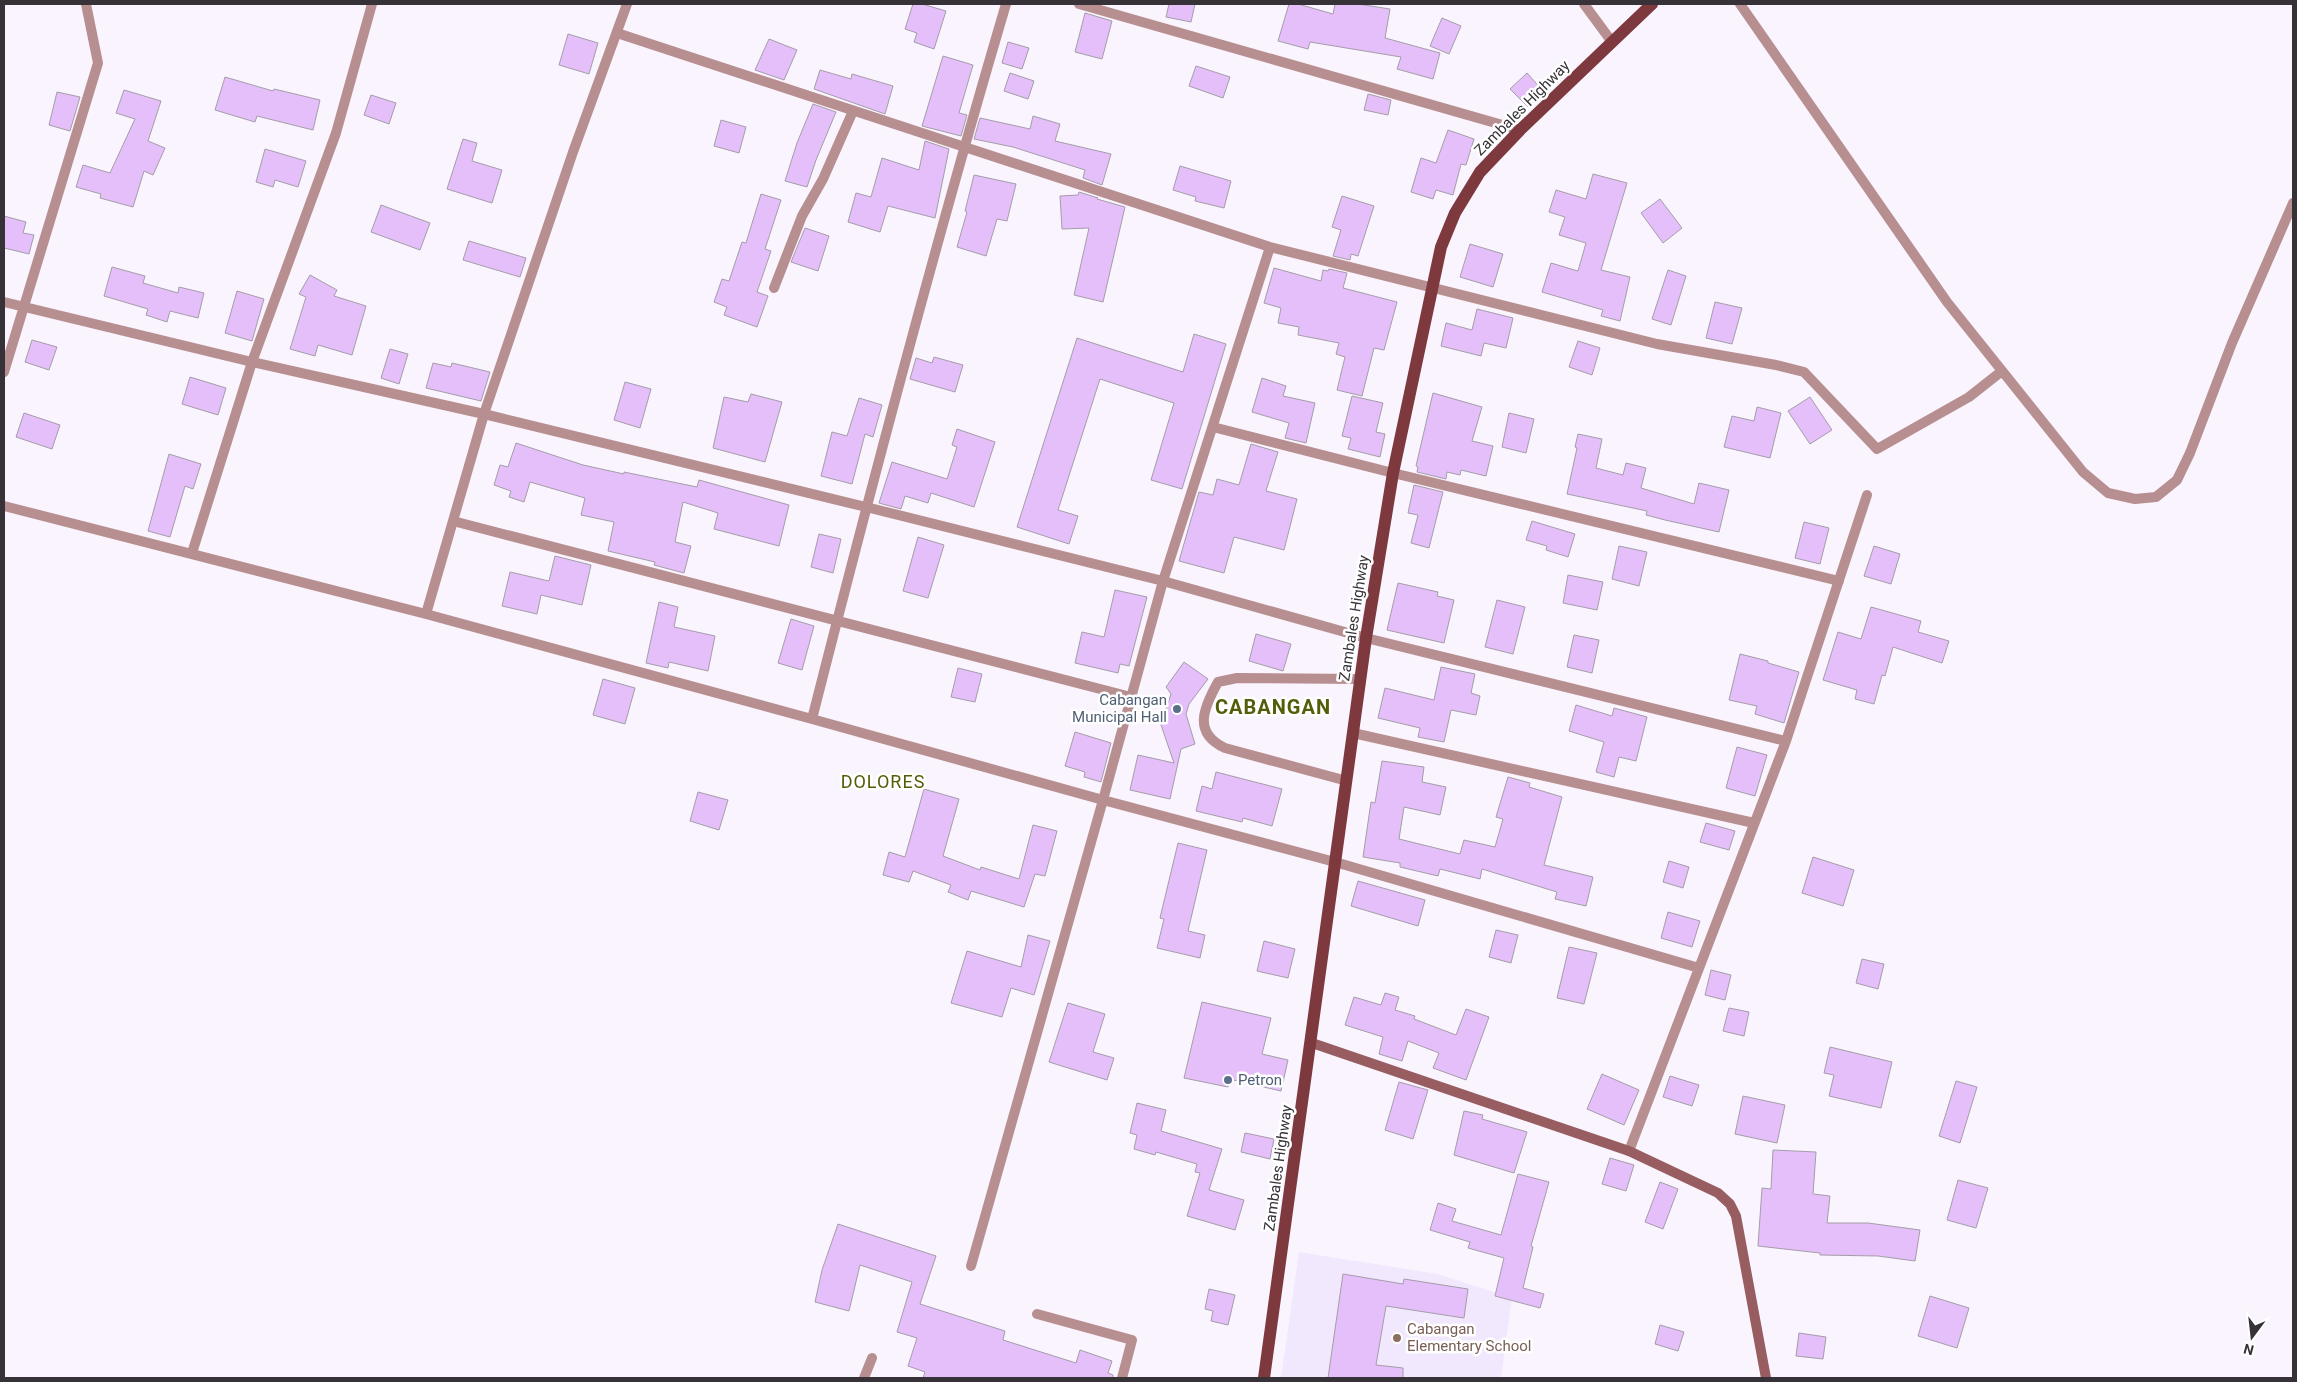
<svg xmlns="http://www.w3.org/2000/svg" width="2297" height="1382" viewBox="0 0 2297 1382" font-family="Roboto,sans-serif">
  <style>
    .education { fill: #f1e8fd }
    .building { fill: #e5bff9; stroke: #a49da8 }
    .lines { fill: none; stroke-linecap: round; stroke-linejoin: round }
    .lane { stroke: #b88f90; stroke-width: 10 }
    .street { stroke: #b88f90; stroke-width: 10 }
    .secondary { stroke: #975d60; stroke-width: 10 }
    .primary { stroke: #7d393e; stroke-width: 12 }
    .service-dot { fill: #5c6f8a; stroke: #fff; stroke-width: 2 }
    .education-dot { fill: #8d6e63; stroke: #fff; stroke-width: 2 }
    .labels { text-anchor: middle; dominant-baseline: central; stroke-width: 5; stroke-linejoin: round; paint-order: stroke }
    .street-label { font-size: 15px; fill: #363237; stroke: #fff }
    .service-label { font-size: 15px; fill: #4e5e75; stroke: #fff; text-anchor: end }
    .education-label { font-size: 15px; fill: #785e54; stroke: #fff; text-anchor: start }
    .quarter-label { font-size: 18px; letter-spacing: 1px; fill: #555d09; stroke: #fff }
    .district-label { font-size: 20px; font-weight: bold; letter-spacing: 1px; fill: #555d09; stroke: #fff }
  </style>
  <rect width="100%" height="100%" fill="#faf4fe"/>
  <path class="education" d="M1299,1252l139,22 74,24 -11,80h-220z"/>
  <path class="building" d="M913,4h9l24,7 -12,38 -20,-7 3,-9 -12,-4z
    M1169,4h26l-4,18 -25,-5z
    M1289,4h9l35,10 2,-10h23l32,5 -5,29 55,15 -7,26 -36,-10 4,-12 -91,-15 -2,7 -30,-8z
    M1085,13l27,8 -10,38 -27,-7z
    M1442,18l19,8 -12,28 -19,-8z
    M568,34l30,9 -9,31 -30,-9z
    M769,39l28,11 -13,30 -29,-10z
    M1008,42l21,6 -7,21 -20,-6z
    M943,56l30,9 -14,48 8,2 -6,21 -39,-10z
    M1196,66l34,11 -7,21 -34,-12z
    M820,70l31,9 1,-5 41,12 -8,28 -71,-25z
    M1010,73l24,8 -6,18 -24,-8z
    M1527,73l17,19 -16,15 -18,-18z
    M225,77l48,14 1,-2 46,11 -7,30 -56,-14 -2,6 -40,-12z
    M124,90l37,11 -13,40 17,7 -12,27 -9,-4 -11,36 -33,-9 1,-4 -25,-7 7,-22 27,8 25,-54 -19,-6z
    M57,92l23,5 -10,34 -21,-6z
    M1368,94l23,6 -3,15 -24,-5z
    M371,95l25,8 -7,21 -25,-9z
    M813,104l23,8 -20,48 -9,27 -22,-6 12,-38z
    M1033,116l27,8 -5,17 56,13 -9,31 -19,-7 2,-8 -72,-23 -39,-8 6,-21 50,11z
    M721,120l25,7 -7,26 -25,-7z
    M1448,130l26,9 -8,26 -5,-1 -8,31 -17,-5 -3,9 -22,-7 10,-34 15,5z
    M463,139l14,4 -5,18 30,9 -10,33 -45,-14z
    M925,141l24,8 -14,69 -47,-12 -8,26 -32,-10 8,-29 15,4 11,-39 37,12z
    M265,149l41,12 -8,26 -23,-7 -2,7 -17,-5z
    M1180,166l51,15 -7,27 -29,-7 1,-4 -23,-7z
    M1593,174l34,9 -26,87 29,7 -10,44 -19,-5 2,-6 -61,-18 9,-29 27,8 8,-28 -27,-8 6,-18 -16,-5 7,-22 30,9z
    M974,175l42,9 -9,37 -10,-2 -11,37 -29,-9 10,-35 -2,-1z
    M1079,192l19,6 -1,1 28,8 -22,95 -29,-7 15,-67 -27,1 -2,-33 18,-1z
    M761,194l20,6 -16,49 6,2 -14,41 11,4 -11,31 -33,-12 3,-8 -13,-5 8,-23 7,2 13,-39 4,1z
    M1342,196l32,10 -16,50 -7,-2 -1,6 -17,-4 8,-26 -9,-3z
    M1660,199l22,29 -19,15 -22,-30z
    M381,205l49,18 -10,27 -49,-18z
    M4,216l22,6 -3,11 11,2 -5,19 -25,-6z
    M805,228l24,8 -11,35 -27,-9z
    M469,241l57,17 -6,19 -57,-17z
    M1470,244l33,10 -10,33 -33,-10z
    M112,267l33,9 -2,7 35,10 1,-6 25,6 -6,25 -28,-7 -3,11 -21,-7 2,-6 -44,-13z
    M1274,268l47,13 2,-11 5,1 1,-2 18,4 -4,15 54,14 -13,48 -10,-2 -12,48 -25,-6 8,-33 -9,-3 3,-11 -41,-8 1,-8 -21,-4 3,-15 -17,-5z
    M1668,270l18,6 -15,49 -19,-6z
    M310,275l27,15 -3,6 32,10 -14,49 -34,-10 -3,11 -25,-7 16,-52 -7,-3z
    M237,291l27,8 -12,42 -27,-8z
    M1715,302l27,6 -10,36 -26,-6z
    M1477,309l36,9 -7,30 -22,-5 -3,13 -40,-10 5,-23 26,7z
    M1194,334l32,10 -44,145 -31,-9 23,-77 -74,-24 -42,131 20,6 -9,28 -52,-17 60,-189 106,34z
    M32,340l25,7 -8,23 -24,-8z
    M1578,341l22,7 -8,27 -23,-8z
    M390,349l18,5 -9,30 -18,-6z
    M934,357l29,8 -8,27 -45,-13 6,-21 16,5z
    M433,363l18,4 1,-4 38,9 -9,29 -55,-13z
    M190,377l36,11 -8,27 -36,-11z
    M1262,378l24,8 -3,10 32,7 -9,40 -21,-5 4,-15 -37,-11z
    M625,382l26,7 -11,39 -26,-8z
    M1433,393l49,14 -10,34 21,5 -7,30 -25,-6 -1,5 -13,-3 -1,7 -29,-7 1,-5 -2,-1z
    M751,394l31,8 -17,60 -52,-14 11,-51 24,5z
    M1352,396l31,7 -7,29 9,2 -5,23 -32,-8 3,-11 -9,-2z
    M1810,397l22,33 -22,14 -22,-33z
    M859,398l23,7 -9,32 -8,-3 -13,50 -31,-8 11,-44 15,4z
    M1757,407l24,6 -11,45 -46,-11 8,-31 22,5z
    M24,413l36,12 -8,24 -36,-12z
    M1509,413l25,6 -8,34 -24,-6z
    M957,429l38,13 -21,65 -43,-14 -3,10 -23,-7 -4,13 -22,-6 13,-41 55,17 10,-32 -5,-2z
    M1578,434l24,5 -6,29 27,7 3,-12 20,5 -5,20 53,16 5,-21 30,7 -10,42 -54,-12 -19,-5 1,-4 -80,-17 10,-46 -2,-1z
    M516,443l67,22 41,9v-2l73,15 2,-7 90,25 -10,41 -65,-17 4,-16 -35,-11 -8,40 16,4 -7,27 -30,-8 1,-3 -47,-11 6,-29 -33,-7 4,-17 -55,-16 -6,20 -15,-5 2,-6 -17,-6 6,-20 8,2z
    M1251,444l27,8 -12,39 31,8 -13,51 -50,-13 -10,36 -45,-12 20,-69 14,3 4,-16 22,6z
    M169,454l32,10 -8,25 -8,-3 -15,51 -22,-6z
    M1414,485l29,7 -14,56 -18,-5 7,-28 -10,-2z
    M1532,521l43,13 -7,23 -22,-7 1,-4 -21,-6z
    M1804,522l25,6 -9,36 -25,-6z
    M819,534l22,5 -8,34 -22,-6z
    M918,537l26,8 -16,53 -25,-7z
    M1619,546l28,6 -8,34 -27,-7z
    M1874,546l26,8 -9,30 -27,-8z
    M555,556l36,9 -9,40 -41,-10 -4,19 -35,-8 8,-34 39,9z
    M1568,575l35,7 -6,28 -34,-7z
    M1398,583l40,9 -1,4 17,4 -10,43 -57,-13z
    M1115,590l32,7 -18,69 -9,-2 -2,9 -43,-10 7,-31 22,5z
    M1497,600l28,7 -12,47 -28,-7z
    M659,602l19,5 -4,20 41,9 -7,35 -39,-9 -1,6 -22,-5z
    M1871,607l50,14 -3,11 31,9 -7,22 -49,-16 -8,29 -3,-1 -8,29 -19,-5 2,-9 -34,-10 15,-48 23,7z
    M791,619l23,7 -12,44 -24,-7z
    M1256,634l35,10 -8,27 -34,-10z
    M1574,635l25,5 -7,33 -25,-6z
    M1740,654l28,7v2l31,9 -15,51 -29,-9 2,-8 -28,-6z
    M1184,662l24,17 -19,25 -3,10 9,30 -14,5 -11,50 -40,-9 8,-35 36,8 -15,-44 4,-1 8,-24 -5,-7z
    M1441,667l34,7 -4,19 9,3 -4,19 -25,-5 -7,32 -26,-5 2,-9 -42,-10 7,-30 49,12z
    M958,668l24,6 -7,28 -24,-5z
    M603,679l32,9 -10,36 -32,-9z
    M1576,705l36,11 2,-8 33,9 -11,44 -17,-4 -5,20 -18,-5 8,-30 -35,-11z
    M1075,732l36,11 -10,39 -17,-5 1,-5 -20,-6z
    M1737,747l30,8 -12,41 -29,-8z
    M1382,761l42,6 -2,15 24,5 -6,28 -36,-8 -5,32 61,15 4,-14 31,7 8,-28 -7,-2 12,-40 22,6 -1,4 33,10 -18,68 49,12 -7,29 -31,-7 2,-7 -75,-23 -2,10 -40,-10 -2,7 -38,-9v-4l-37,-6 8,-55 4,1z
    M1216,772l66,17 -10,37 -29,-8 -1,4 -46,-11 6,-25 10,3z
    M924,789l35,10 -16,57 37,14 1,-3 38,12 14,-54 24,6 -12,45 -10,-2 -11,33 -53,-16 -3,9 -20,-8 3,-7 -38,-14 -4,11 -26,-7 6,-23 16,5z
    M698,792l30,8 -9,30 -29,-9z
    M1706,823l29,8 -6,19 -29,-8z
    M1178,843l29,7 -19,81 17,4 -5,23 -43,-10 7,-29 -4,-1z
    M1813,857l41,13 -11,36 -41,-13z
    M1669,861l20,6 -6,21 -20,-6z
    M1358,881l67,19 -7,26 -67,-20z
    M1668,912l32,9 -8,26 -31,-9z
    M1496,930l22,5 -7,28 -22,-6z
    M1028,935l22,6 -16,54 -23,-7 -9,29 -51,-14 16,-52 54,16z
    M1264,941l31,8 -7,29 -31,-7z
    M1569,947l28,6 -13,51 -27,-6z
    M1862,959l22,5 -6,25 -22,-6z
    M1711,970l20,5 -6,25 -20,-5z
    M1385,993l14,4 -4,13 20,6 -1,3 42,16 10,-26 23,8 -23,63 -33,-12 6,-15 -31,-12 -6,20 -23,-7 4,-17 -38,-12 9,-28 27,8z
    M1202,1002l69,16 -9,36 26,6 -7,31 -52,-12 -1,8 -44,-9z
    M1068,1003l37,11 -12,38 21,6 -7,22 -58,-18z
    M1729,1008l20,4 -5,24 -21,-5z
    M1830,1047l62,15 -11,46 -52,-12 5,-21 -10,-2z
    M1602,1074l37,16 -15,35 -37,-16z
    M1670,1076l29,9 -7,21 -29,-9z
    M1956,1081l21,6 -17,56 -21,-7z
    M1399,1082l29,8 -15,49 -28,-9z
    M1743,1096l42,9 -8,38 -42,-9z
    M1137,1103l29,7 -5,21 61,18 -13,41 35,10 -9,30 -48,-14 13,-43 -5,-1 2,-8 -41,-12 -1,3 -21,-6 3,-14 -7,-2z
    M1464,1111l19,4 -1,4 45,13 -13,41 -60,-18z
    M1245,1133l29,6 -4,20 -29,-7z
    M1773,1150l43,2 -3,42 17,2 -3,27h41l52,7 -5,31 -37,-5 -58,-1v-2l-62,-7 4,-58 9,1z
    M1610,1158l24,7 -8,26 -24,-7z
    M1518,1174l31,8 -18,64 2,1 -10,41 21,6 -4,14 -45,-12 9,-38 -36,-10 2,-6 -40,-12 8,-27 18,6 -4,12 49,14z
    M1958,1180l30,8 -12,40 -29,-8z
    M1660,1182l18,7 -15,40 -18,-7z
    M838,1224l98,32 -16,48 85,27 -2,9 73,23 4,-13 32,11 -4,12 5,2v3h-190l2,-6 -17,-6 9,-28 -20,-6 15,-50 -52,-17 -11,46 -34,-9 7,-32z
    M1343,1274l60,10 1,-5 64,10 -4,29 -78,-12 -10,59 27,3v10h-75z
    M1209,1289l26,6 -7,30 -17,-4 2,-10 -8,-2z
    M1930,1296l39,12 -12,40 -39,-12z
    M1660,1325l24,7 -6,19 -23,-7z
    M1799,1333l27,4 -3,22 -27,-3z"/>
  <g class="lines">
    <path class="lane" d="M1347,781l-122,-33c-33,-15 -21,-41 -7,-66l19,-4 124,1
      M1037,1314l95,26 -10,38"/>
    <path class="street" d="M1079,4l441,126
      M1584,4l28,38
      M1740,4l207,298 136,170 25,21 27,6 21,-2 21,-17 13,-27 42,-110 61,-140
      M617,33l653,214 387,97 119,21 28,7 73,77 92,-52 33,-26
      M774,288l28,-72 21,-37 30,-68
      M4,302l248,60 232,52 382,93 297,74 203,57 420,103
      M4,372l94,-309 -12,-59
      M1213,427l180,46 446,108
      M4,506l422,108 386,105 291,81 232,62 364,106
      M453,521l678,176
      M192,553l60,-191 84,-229 36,-129
      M426,614l58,-200 89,-262 54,-148
      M812,719c61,-240 124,-478 194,-715
      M1353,733l401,90
      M1629,1151l157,-410 81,-246
      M971,1266l132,-466 60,-219 107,-334
      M864,1378l8,-20"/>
    <path class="secondary" d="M1312,1043l317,108 89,42 12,11 6,12 30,162"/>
    <path class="primary" d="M1264,1378l102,-740 27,-165 48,-226 14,-34 25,-41 40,-42 132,-126"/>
  </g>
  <g class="service-dot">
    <circle cx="1177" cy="709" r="5"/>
    <circle cx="1228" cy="1080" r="5"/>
  </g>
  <circle class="education-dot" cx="1397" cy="1338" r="5"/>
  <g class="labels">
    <g class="street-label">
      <text transform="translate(1522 108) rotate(-45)">Zambales Highway</text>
      <text transform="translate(1354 618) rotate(-81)">Zambales Highway</text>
      <text transform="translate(1278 1168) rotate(-82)">Zambales Highway</text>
    </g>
    <g class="service-label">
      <text x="1167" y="700">Cabangan<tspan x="1167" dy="17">Municipal Hall</tspan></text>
      <text x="1238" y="1080" text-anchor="start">Petron</text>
    </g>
    <g class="education-label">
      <text x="1407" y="1329">Cabangan<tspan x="1407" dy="17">Elementary School</tspan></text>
    </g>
    <g class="quarter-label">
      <text x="883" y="781">DOLORES</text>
    </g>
    <g class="district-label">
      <text x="1273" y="707">CABANGAN</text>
    </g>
  </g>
  <rect width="2297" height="1382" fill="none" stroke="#363237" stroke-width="10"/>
  <g transform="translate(2252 1337) rotate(195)" stroke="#ffffff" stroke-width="4" paint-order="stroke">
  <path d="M0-4L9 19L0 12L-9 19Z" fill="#363237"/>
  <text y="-8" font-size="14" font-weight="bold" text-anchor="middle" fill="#363237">N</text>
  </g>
</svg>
